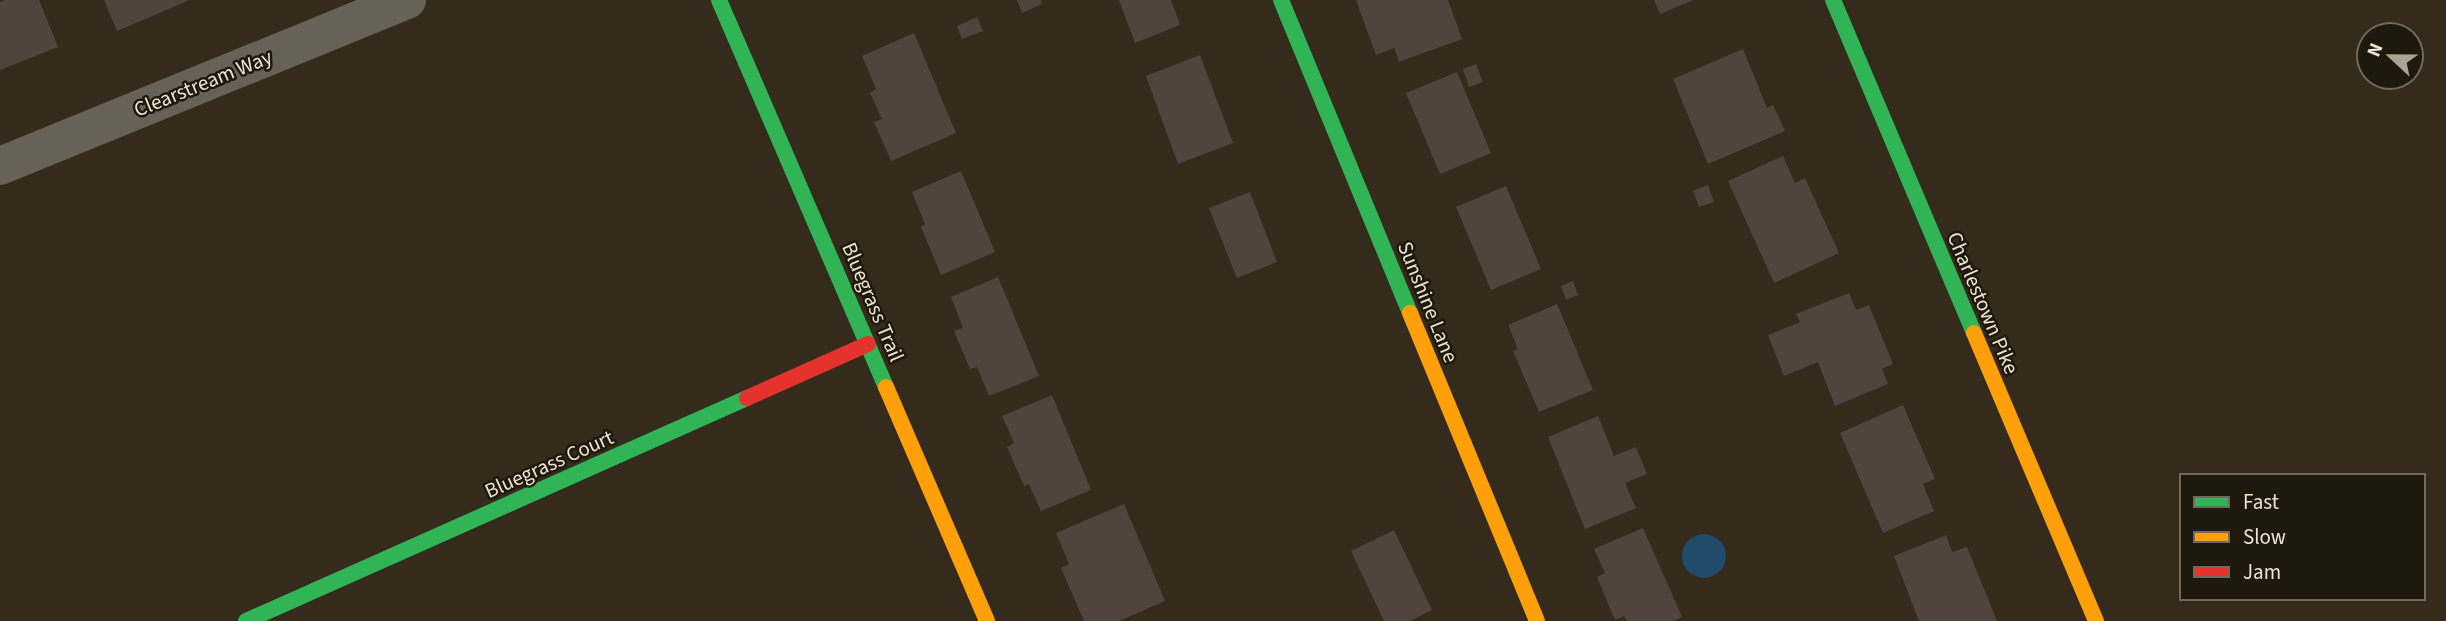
<svg xmlns="http://www.w3.org/2000/svg" width="2446" height="621" viewBox="0 0 2446 621" font-family="'Source Sans 3',sans-serif">
  <style>
    .water { fill: #204b6a }
    .building { fill: #4f453d }
    .lines { fill: none; stroke-linecap: round; stroke-linejoin: round }
    .street { stroke: #686156; stroke-width: 38 }
    .fast { stroke: #30b455; stroke-width: 16 }
    .slow { stroke: #ff9f0a; stroke-width: 16 }
    .jam { stroke: #e5322d; stroke-width: 16 }
    .labels { text-anchor: middle; dominant-baseline: central; stroke-width: 5; stroke-linejoin: round; paint-order: stroke }
    .street-label { font-size: 21px; fill: #ede3d3; stroke: #1f180c }
  </style>
  <rect width="100%" height="100%" fill="#342b1c"/>
  <path class="water" d="M1682 556a22 22 0 1 1 44 0a22 22 0 1 1-44 0Z"/>
  <path class="building" d="M5,0h34l19,47 -58,23v-68z
    M104,0h86l-73,31z
    M1017,0h24l1,4 -20,9z
    M1119,0h52l9,25 -45,18z
    M1356,0h92l14,39 -63,23 -5,-14 -18,7z
    M1654,0h39l-33,14z
    M977,17l6,14 -21,8 -5,-13z
    M914,33l42,100 -65,28 -17,-39 8,-3 -12,-26 6,-4 -14,-33z
    M1743,49l24,59 6,-3 12,26 -77,33 -35,-85z
    M1200,55l33,88 -55,21 -32,-88z
    M1476,64l7,18 -14,5 -6,-18z
    M1457,72l34,81 -51,21 -34,-81z
    M1783,156l12,27 10,-5 34,75 -65,30 -46,-102z
    M961,171l34,81 -54,23 -20,-48 4,-3 -13,-32z
    M1708,185l6,17 -15,5 -6,-16z
    M1506,186l35,83 -50,21 -35,-83z
    M1250,192l27,70 -40,16 -28,-70z
    M998,277l41,99 -50,20 -12,-29 -7,2 -16,-38 9,-3 -12,-31z
    M1573,281l5,14 -12,5 -5,-14z
    M1849,293l7,17 13,-5 24,59 -11,5 6,15 -53,22 -17,-44 -34,14 -16,-41 32,-13 -4,-8z
    M1557,304l36,86 -54,22 -26,-61 5,-2 -10,-24z
    M1052,395l39,95 -50,21 -12,-27 -5,2 -17,-39 7,-4 -12,-27z
    M1903,405l32,74 -12,5 11,27 -51,22 -43,-100z
    M1598,416l16,40 22,-9 11,27 -22,9 11,25 -51,21 -37,-92z
    M1124,504l41,97 -46,20h-35l-23,-53 8,-4 -13,-31z
    M1643,528l39,89 -9,4h-46l-3,-5 -9,4 -18,-43 8,-4 -11,-24z
    M1394,530l38,80 -22,11h-26l-33,-70z
    M1946,535l6,17 15,-5 30,74h-78l-25,-65z"/>
  <g class="lines">
    <path class="street" d="M0,166l407,-166"/>
    <path class="fast" d="M719,0l167,387
      M1281,0l129,313
      M1833,0l141,333
      M246,621l501,-223"/>
    <path class="slow" d="M1410,313l127,308
      M1974,333l122,288
      M886,387l101,234"/>
    <path class="jam" d="M747,398l121,-54"/>
  </g>
  <g class="labels">
    <g class="street-label">
      <text transform="translate(203 83) rotate(-22)">Clearstream Way</text>
      <text transform="translate(873 302) rotate(67)">Bluegrass Trail</text>
      <text transform="translate(1428 302) rotate(68)">Sunshine Lane</text>
      <text transform="translate(1983 303) rotate(67)">Charlestown Pike</text>
      <text transform="translate(549 464) rotate(-24)">Bluegrass Court</text>
    </g>
  </g>
  <rect x="2180" y="474" width="245" height="126" fill="#1f180c" stroke="#71695c" stroke-width="2"/>
  <rect x="2194" y="497" width="35" height="10" fill="#30b455" stroke="#71695c" stroke-width="2"/>
  <text x="2243" y="509" font-size="21" fill="#ede3d3">Fast</text>
  <rect x="2194" y="532" width="35" height="10" fill="#ff9f0a" stroke="#71695c" stroke-width="2"/>
  <text x="2243" y="544" font-size="21" fill="#ede3d3">Slow</text>
  <rect x="2194" y="567" width="35" height="10" fill="#e5322d" stroke="#71695c" stroke-width="2"/>
  <text x="2243" y="579" font-size="21" fill="#ede3d3">Jam</text>
  <g transform="translate(2390 56) rotate(292)"><circle r="33" fill="#1f180c" stroke="#71695c" stroke-width="2"/>
  <path d="M0-5L12 26L0 18L-12 26Z" fill="#aca393"/>
  <text y="-10" font-size="19" font-weight="bold" text-anchor="middle" fill="#ede3d3">N</text>
  </g>
</svg>
